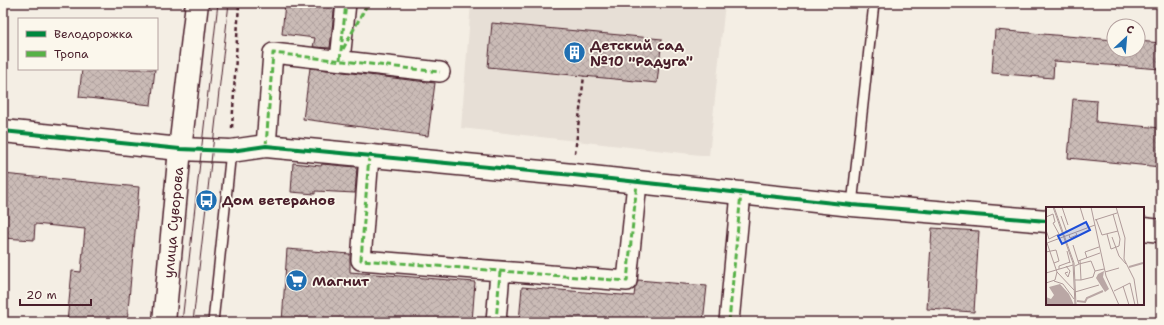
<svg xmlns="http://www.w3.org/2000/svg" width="1164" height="325" viewBox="0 0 1164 325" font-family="'Shantell Sans',sans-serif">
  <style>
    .built { fill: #e7dfd6 }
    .building { fill: url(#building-cross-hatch); stroke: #4a1f2b }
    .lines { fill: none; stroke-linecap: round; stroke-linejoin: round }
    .lane-casing { stroke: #4a1f2b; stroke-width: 12 }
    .street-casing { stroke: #4a1f2b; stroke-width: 22 }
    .secondary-casing { stroke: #4a1f2b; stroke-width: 25 }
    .path { stroke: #4a1f2b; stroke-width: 2.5; stroke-dasharray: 4 3; stroke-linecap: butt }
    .lane { stroke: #fbf7ec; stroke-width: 9 }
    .street { stroke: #fbf7ec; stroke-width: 19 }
    .secondary { stroke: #fbf7ec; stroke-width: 22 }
    .tram { stroke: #4a1f2b; stroke-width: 1 }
    .quiet { stroke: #57b146; stroke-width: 3; stroke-dasharray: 6 3; stroke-linecap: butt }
    .cycleway-casing { stroke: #fbf7ec; stroke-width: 6 }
    .cycleway { stroke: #00873e; stroke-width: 4 }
    .labels { text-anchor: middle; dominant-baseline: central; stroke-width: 3.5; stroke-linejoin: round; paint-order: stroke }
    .poi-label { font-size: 14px; font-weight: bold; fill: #4a1f2b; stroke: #fbf7ec; text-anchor: start }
    .street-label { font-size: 14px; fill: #4a1f2b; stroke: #fbf7ec }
    .inset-river { fill: none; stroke: #baa7a5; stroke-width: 2 }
    .inset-road { fill: none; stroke: #b09b9a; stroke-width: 1 }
    .view { fill: #1d4ed8; fill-opacity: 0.15; stroke: #1d4ed8; stroke-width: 2 }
    .inset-edge { fill: none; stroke: #4a1f2b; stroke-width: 2 }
  </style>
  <defs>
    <pattern id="building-cross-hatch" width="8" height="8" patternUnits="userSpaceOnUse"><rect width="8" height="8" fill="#cabbb6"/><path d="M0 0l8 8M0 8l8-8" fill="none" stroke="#afa09d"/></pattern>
  </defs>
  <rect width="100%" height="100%" fill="#f4eee4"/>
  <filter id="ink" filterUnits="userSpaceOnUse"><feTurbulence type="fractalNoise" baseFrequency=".025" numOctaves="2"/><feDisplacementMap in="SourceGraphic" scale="8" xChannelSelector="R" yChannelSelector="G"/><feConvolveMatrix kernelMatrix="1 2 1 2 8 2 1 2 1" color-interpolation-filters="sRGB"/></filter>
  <g filter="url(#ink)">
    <path class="built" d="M471,3h254l-16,153 -248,-28z"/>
    <path class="building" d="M285,3h50l-5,45 -17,-1 2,-9 -33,-4z
      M492,23l170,16 -5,44 -169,-16z
      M995,30l119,10v10h24v-9l23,2v26l-107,-8 -1,17 -61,-5z
      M310,68l125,15 -7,53 -125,-17z
      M82,69h73l-4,36 -72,-8z
      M1073,99l24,2 -1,21 65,6v39l-93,-9z
      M293,163l28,3 1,-2 35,3 -2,26 -40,-2v3l-24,-2z
      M3,174l136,13 -12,135h-60l5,-51 9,1 4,-43 -50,-5 -1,16 -31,-2z
      M932,228l47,3 -5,81 -47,-3z
      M287,249l63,5v18l125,10 -3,40h-190z
      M638,280l69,6 -4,36h-184l3,-35 112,9 1,-8z"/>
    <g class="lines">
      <defs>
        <path id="lane" d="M852,205l22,-202
          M213,322l18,-171"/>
        <path id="street" d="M340,60l6,-57
          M266,146l7,-93 167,19
          M369,156l-8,104 266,21 10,-98
          M496,322l4,-50
          M729,322l12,-129"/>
        <g id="secondary">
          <path d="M3,131l177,18 51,2 35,-5 307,29 279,30 195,16"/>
          <path d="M1143,229l18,2"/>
          <path id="s1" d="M164,322l16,-173 17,-146"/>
        </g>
      </defs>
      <use href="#lane" class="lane-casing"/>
      <use href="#street" class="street-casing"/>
      <use href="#secondary" class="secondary-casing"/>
      <path class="path" d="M232,128l7,-125
        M575,153l9,-77"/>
      <use href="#lane" class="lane"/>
      <use href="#street" class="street"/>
      <use href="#secondary" class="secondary"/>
      <path class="tram" d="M182,322l36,-319
        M193,322l36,-319"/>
      <path class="quiet" d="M343,49l25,-46
        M340,60l6,-57
        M266,146l7,-93 167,19
        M369,156l-8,104 266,21 10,-98
        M496,322l4,-50
        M729,322l12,-129"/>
      <defs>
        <path id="cycleway" d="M3,131l177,18 51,2 35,-5 307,29 279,30 195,16"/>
      </defs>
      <use href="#cycleway" class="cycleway-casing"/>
      <use href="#cycleway" class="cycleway"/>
    </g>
  </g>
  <defs>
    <symbol id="building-disc" viewBox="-11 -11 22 22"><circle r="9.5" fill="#1f6fb2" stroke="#fbf7ec"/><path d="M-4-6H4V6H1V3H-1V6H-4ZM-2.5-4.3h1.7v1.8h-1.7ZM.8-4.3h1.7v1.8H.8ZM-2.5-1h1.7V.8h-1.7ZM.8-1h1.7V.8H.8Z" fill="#fff"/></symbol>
    <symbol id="bus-disc" viewBox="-11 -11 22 22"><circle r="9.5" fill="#1f6fb2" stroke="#fbf7ec"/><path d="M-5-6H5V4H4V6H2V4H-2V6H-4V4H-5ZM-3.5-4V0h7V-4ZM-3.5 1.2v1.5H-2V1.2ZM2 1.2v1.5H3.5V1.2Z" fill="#fff"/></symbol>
    <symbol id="supermarket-disc" viewBox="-11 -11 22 22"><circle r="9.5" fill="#1f6fb2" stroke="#fbf7ec"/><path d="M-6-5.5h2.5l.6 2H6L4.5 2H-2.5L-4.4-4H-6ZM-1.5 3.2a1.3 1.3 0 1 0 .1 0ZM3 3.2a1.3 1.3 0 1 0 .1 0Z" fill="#fff"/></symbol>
  </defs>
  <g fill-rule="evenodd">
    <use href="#building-disc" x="562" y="40" width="25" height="25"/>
    <use href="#bus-disc" x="194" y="188" width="25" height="25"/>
    <use href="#supermarket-disc" x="284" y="268" width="25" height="25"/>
  </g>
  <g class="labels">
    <g class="poi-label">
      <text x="590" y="45">Детский сад<tspan x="590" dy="16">№10 "Радуга"</tspan></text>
      <text x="222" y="200">Дом ветеранов</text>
      <text x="312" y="281">Магнит</text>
    </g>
    <g class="street-label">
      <text stroke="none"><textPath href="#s1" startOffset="100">улица Суворова</textPath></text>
    </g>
  </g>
  <g transform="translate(1046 207)">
    <rect width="98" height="98" fill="#f4eee4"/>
    <path d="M58,64l-1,6 6,12 -4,3 -9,-14 2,-4zM14,77l9,10 5,11h-28v-8l5,2 3,-4 -5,-8z" fill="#baa7a5"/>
    <path class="inset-river" d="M83,60l14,-4M31,94l8,1 2,-4 16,-7"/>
    <path class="inset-road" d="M7,0l20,56 2,42M8,0l20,56 2,42M16,0l6,18M34,0l4,13M45,0l15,69 13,29M70,0l9,31 -1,21 10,20 4,26M15,9l6,17M0,10l7,-3 2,8 -2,1 6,11 -10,5 -3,-9M50,12l6,16 16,-4M49,13l22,-7M61,27l4,15 8,-3 1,-7 -7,-25M23,28l1,3 7,-3 -1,-2M66,30l7,19 7,8M27,38l5,16M21,44l3,12M0,45l10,-2 3,11 -5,2M41,51l-2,-6 14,-5M33,57l12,-3 4,10 9,-2M20,59l4,5 -2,6 -3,-4 3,-1M29,59l4,-2 -1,-3 22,-8M13,62v-3l11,-4M59,65l14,-4M0,66l27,-8M29,73h6l-1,-20M35,73l12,-3 2,-6M8,74l9,3 11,15M0,76l9,-3 2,-8M77,79l6,19M28,83l-17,-18 -10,-29 48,-18M68,84l16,-8 5,22M29,85l24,-7"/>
    <path class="view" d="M40,15l4,8 -28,14 -4,-8z"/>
    <rect width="98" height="98" class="inset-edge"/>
  </g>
  <rect width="1164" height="325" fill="none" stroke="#fbf7ec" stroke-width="16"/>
  <rect x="8" y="8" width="1148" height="309" fill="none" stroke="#4a1f2b" stroke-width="1.5" filter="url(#ink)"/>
  <rect x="18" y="18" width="140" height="52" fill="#fbf7ec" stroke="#b4a19f"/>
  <rect x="26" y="31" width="20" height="6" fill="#00873e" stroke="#b4a19f"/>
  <text x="54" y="38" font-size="12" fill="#4a1f2b">Велодорожка</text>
  <rect x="26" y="51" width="20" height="6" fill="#57b146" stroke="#b4a19f"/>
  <text x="54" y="58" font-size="12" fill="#4a1f2b">Тропа</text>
  <g transform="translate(1126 38) rotate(26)"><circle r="19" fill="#fbf7ec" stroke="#b4a19f"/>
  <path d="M0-3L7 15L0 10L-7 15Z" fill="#1f6fb2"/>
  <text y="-6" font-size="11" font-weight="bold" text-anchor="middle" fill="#4a1f2b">С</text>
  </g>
  <path d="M20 299v6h71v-6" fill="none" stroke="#4a1f2b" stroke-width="2"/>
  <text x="26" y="299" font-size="12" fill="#4a1f2b" stroke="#fbf7ec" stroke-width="3" paint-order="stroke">20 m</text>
</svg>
